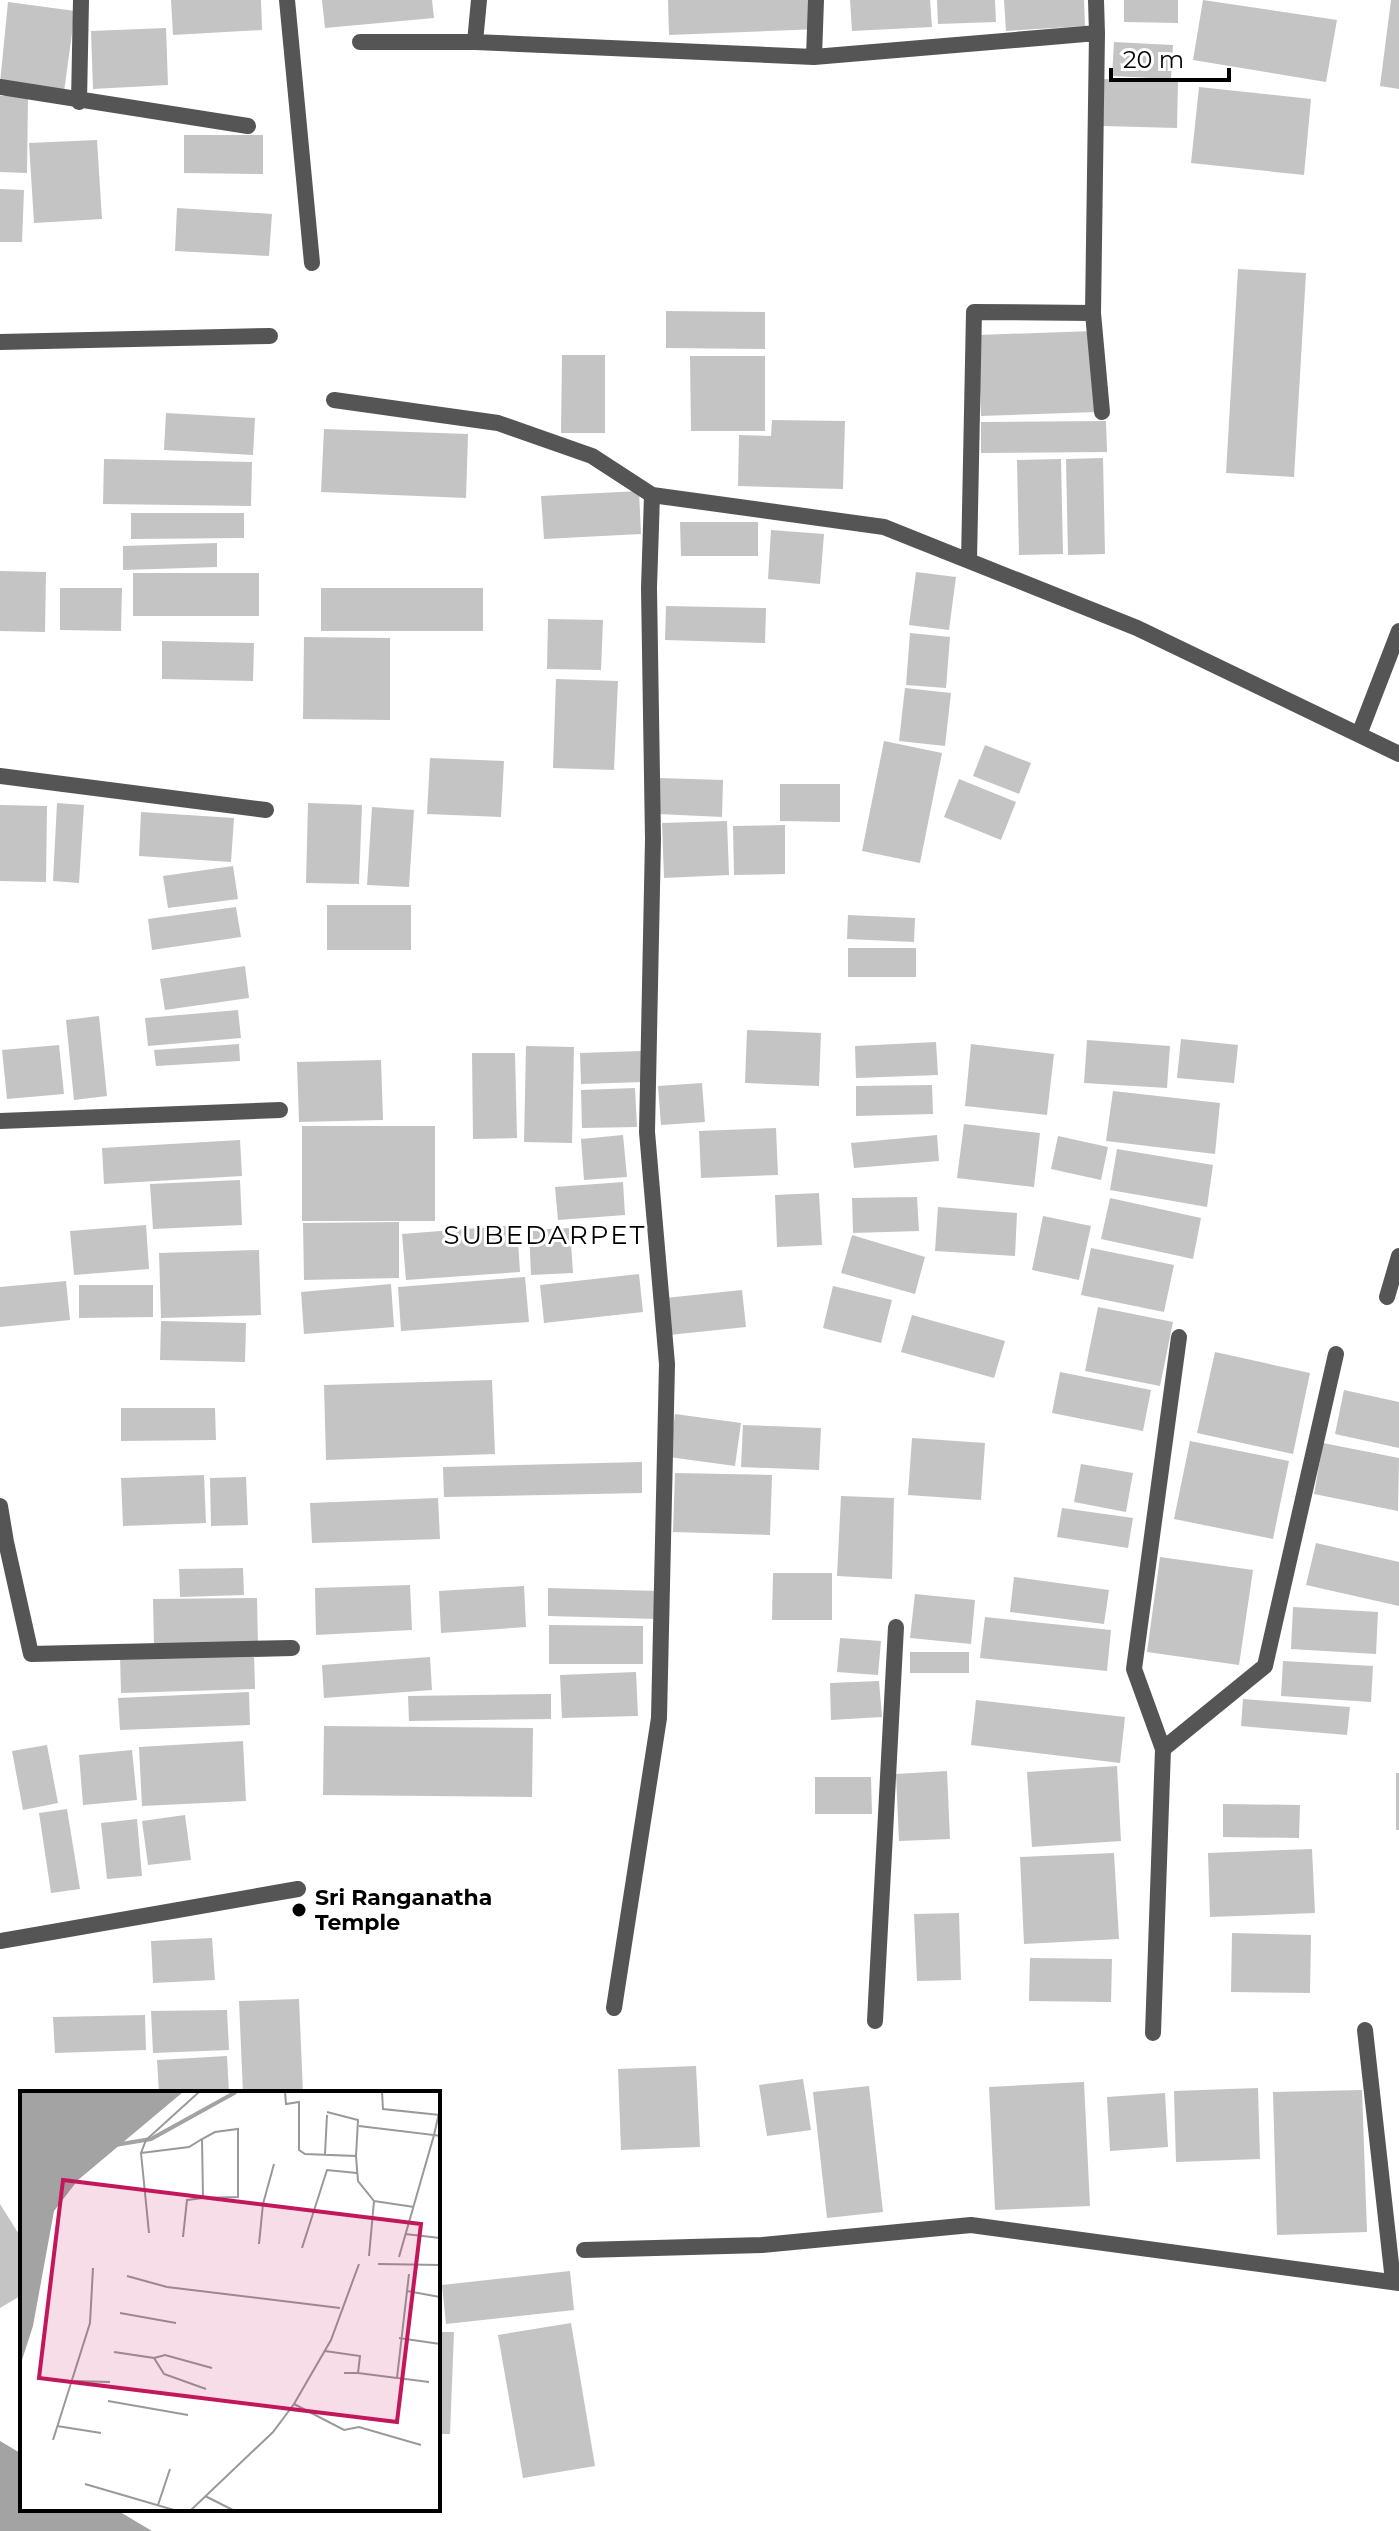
<svg xmlns="http://www.w3.org/2000/svg" width="1399" height="2531" viewBox="0 0 1399 2531" font-family="Montserrat,sans-serif">
  <style>
    .water { fill: #a3a3a3 }
    .building { fill: #c4c4c4 }
    .lines { fill: none; stroke-linecap: round; stroke-linejoin: round }
    .service { stroke: #555; stroke-width: 16 }
    .minor { stroke: #555; stroke-width: 16 }
    .poi-dot { fill: #000; stroke: #fff; stroke-width: 3 }
    .labels { text-anchor: middle; dominant-baseline: central; stroke-width: 6; stroke-linejoin: round; paint-order: stroke }
    .poi-label { font-size: 22px; font-weight: bold; fill: #000; stroke: #fff; text-anchor: start }
    .quarter-label { font-size: 26px; letter-spacing: 2px; fill: #000; stroke: #fff }
    .inset-river { fill: none; stroke: #a3a3a3; stroke-width: 4 }
    .inset-road { fill: none; stroke: #999; stroke-width: 2 }
    .view { fill: #c2185b; fill-opacity: 0.15; stroke: #c2185b; stroke-width: 4 }
    .inset-edge { fill: none; stroke: #000; stroke-width: 4 }
  </style>
  <rect width="100%" height="100%" fill="#fff"/>
  <path class="water" d="M0,2441l22,13v55h93l37,22h-152z"/>
  <path class="building" d="M171,0h90l1,30 -89,5z
    M322,0h110l2,18 -109,10z
    M668,0h150l1,29 -150,6z
    M850,0h80l2,27 -80,4z
    M937,0h58l1,22 -58,2z
    M1004,0h80l1,26 -79,5z
    M1124,0h54v23l-54,-1z
    M1203,0l134,20 -11,62 -133,-22z
    M1391,0h8v89l-19,-3z
    M8,2l67,9 -11,81 -64,-9z
    M166,28l2,57 -75,4 -2,-58z
    M1114,42l59,3 -2,34 -59,-3z
    M1104,79l74,3 -1,46 -74,-2z
    M1199,87l112,12 -7,76 -113,-12z
    M0,96h28l-1,77 -27,-1z
    M184,135h79v39l-79,-1z
    M97,140l5,79 -68,4 -5,-80z
    M0,189l24,1 -2,52h-22z
    M177,208l95,6 -3,42 -94,-5z
    M1238,269l68,4 -12,204 -68,-4z
    M666,311l99,1v37l-99,-1z
    M1094,331l3,81 -116,4 -3,-81z
    M562,355h43v78h-44z
    M690,356h75v75h-74z
    M166,413l89,5 -2,37 -89,-5z
    M772,420l73,1 -2,68 -105,-3 1,-51 32,1z
    M1106,421l1,31 -126,1v-31z
    M324,429l144,5 -2,64 -145,-6z
    M1103,458l2,96 -37,1 -2,-96z
    M104,459l148,3 -1,44 -148,-2z
    M1061,459l2,95 -44,1 -2,-95z
    M639,491l2,43 -97,5 -3,-43z
    M131,513h113v25l-113,1z
    M680,522h78v34h-77z
    M771,530l53,4 -4,50 -52,-5z
    M217,543v24l-94,3v-24z
    M0,571l46,1 -1,60 -45,-1z
    M916,572l40,5 -7,53 -40,-5z
    M133,573h126v43h-126z
    M60,588h62l-1,43 -61,-1z
    M321,588h162v43h-162z
    M666,606l100,2 -1,35 -100,-3z
    M548,619l55,1 -2,50 -54,-1z
    M910,633l40,4 -4,51 -40,-3z
    M304,637l86,1v82l-87,-1z
    M162,641l92,2 -1,38 -91,-2z
    M556,679l62,2 -4,89 -61,-2z
    M905,688l46,5 -6,53 -46,-5z
    M884,741l58,12 -22,110 -58,-12z
    M985,745l46,18 -12,31 -46,-18z
    M430,758l74,3 -3,56 -74,-3z
    M660,778l63,2 -1,37 -64,-3z
    M959,779l57,23 -15,38 -57,-23z
    M780,784h60v38l-60,-1z
    M57,803l27,2 -5,78 -26,-2z
    M308,803l54,2 -3,79 -53,-1z
    M0,805l47,1 -1,76 -46,-1z
    M372,807l42,3 -5,77 -42,-2z
    M141,812l93,6 -3,44 -92,-6z
    M727,821l2,54 -65,3 -2,-55z
    M785,825v49l-51,1 -1,-49z
    M233,866l5,33 -70,9 -5,-32z
    M327,905h84v45h-84z
    M236,907l5,30 -89,13 -4,-31z
    M848,915l67,3 -1,24 -67,-3z
    M848,948h68v29h-68z
    M245,966l4,32 -84,12 -5,-31z
    M238,1010l3,28 -93,8 -3,-28z
    M99,1016l8,80 -33,4 -8,-80z
    M747,1030l74,3 -2,53 -74,-3z
    M1181,1039l57,6 -4,38 -57,-5z
    M1087,1040l83,6 -3,42 -83,-5z
    M936,1042l2,33 -82,3 -1,-32z
    M239,1044l1,17 -84,5 -2,-16z
    M971,1044l83,10 -7,61 -82,-9z
    M59,1045l5,49 -57,5 -5,-49z
    M526,1046l48,1 -2,96 -48,-1z
    M641,1051l2,31 -62,2 -1,-31z
    M472,1053h43l2,85 -44,1z
    M381,1060l2,60 -84,2 -2,-60z
    M702,1083l3,39 -44,3 -3,-39z
    M932,1085l1,29 -77,2v-30z
    M635,1088l2,39 -55,1 -1,-38z
    M1113,1091l107,12 -5,51 -109,-13z
    M964,1124l76,9 -6,54 -77,-9z
    M302,1126h133v95h-133z
    M776,1128l2,47 -77,3 -2,-47z
    M623,1135l4,42 -43,3 -3,-41z
    M937,1135l2,26 -85,7 -3,-25z
    M1058,1136l50,11 -7,33 -50,-11z
    M240,1140l2,36 -138,8 -2,-36z
    M1117,1149l96,16 -6,42 -97,-17z
    M240,1180l2,45 -89,4 -3,-45z
    M623,1182l2,33 -67,5 -3,-33z
    M819,1193l3,52 -45,2 -2,-52z
    M917,1197l2,34 -66,2 -1,-35z
    M1110,1198l91,20 -8,41 -92,-20z
    M938,1207l79,6 -2,43 -80,-5z
    M1043,1216l48,10 -12,54 -47,-10z
    M399,1222v56l-95,2 -1,-57z
    M146,1225l3,44 -75,6 -4,-44z
    M517,1225l3,47 -114,8 -4,-46z
    M570,1228l3,45 -42,2 -2,-45z
    M852,1235l73,22 -10,37 -74,-21z
    M1091,1248l83,17 -10,47 -83,-17z
    M259,1250l2,65 -100,3 -2,-65z
    M639,1274l4,38 -99,11 -4,-38z
    M525,1277l4,45 -128,9 -3,-44z
    M66,1281l4,39 -70,7v-40z
    M391,1284l3,43 -90,7 -3,-42z
    M79,1285h74v32l-74,1z
    M833,1286l59,14 -11,43 -58,-15z
    M742,1290l4,37 -77,8 -4,-37z
    M1098,1307l75,15 -13,64 -75,-15z
    M912,1315l93,26 -11,37 -93,-26z
    M161,1321l85,2 -1,39 -85,-2z
    M1215,1352l95,21 -17,81 -96,-21z
    M1060,1372l91,18 -8,41 -91,-18z
    M492,1380l3,74 -169,6 -2,-75z
    M1344,1390l55,12v46l-64,-14z
    M121,1408h94l1,32 -95,1z
    M675,1414l66,9 -6,43 -66,-9z
    M743,1425l78,3 -2,42 -78,-3z
    M912,1438l73,5 -4,57 -73,-5z
    M1190,1441l99,20 -16,78 -99,-20z
    M1323,1443l76,15 -1,53 -84,-17z
    M642,1462v31l-198,4 -1,-30z
    M1081,1464l52,9 -7,39 -52,-10z
    M675,1473l97,2 -2,60 -97,-3z
    M204,1475l2,48 -83,3 -2,-48z
    M246,1477l2,48 -37,1 -1,-48z
    M841,1496l53,2 -2,81 -55,-3z
    M438,1498l2,41 -128,4 -2,-40z
    M1062,1508l71,10 -5,30 -71,-11z
    M1316,1543l83,19v44l-93,-21z
    M1160,1557l93,13 -14,95 -92,-13z
    M243,1568l1,27 -64,2 -1,-28z
    M773,1573h59v47h-60z
    M1014,1577l95,13 -5,34 -94,-12z
    M410,1585l2,45 -96,5 -1,-47z
    M524,1586l2,41 -85,6 -2,-42z
    M548,1588l111,3 -1,28 -110,-3z
    M915,1594l60,6 -4,44 -61,-6z
    M257,1598l1,47 -104,1 -1,-47z
    M1293,1607l85,5 -2,42 -85,-5z
    M985,1617l126,13 -4,41 -127,-13z
    M549,1625l94,1v38h-94z
    M840,1638l41,3 -3,34 -41,-3z
    M254,1652l1,37 -134,4 -1,-38z
    M910,1652h59v21h-59z
    M430,1657l2,33 -108,8 -2,-33z
    M1283,1661l90,5 -2,36 -90,-6z
    M636,1672l2,44 -76,2 -2,-43z
    M879,1681l3,36 -51,3 -1,-37z
    M249,1692l1,33 -130,5 -2,-32z
    M551,1694v25l-142,2 -1,-25z
    M1243,1699l107,8 -3,28 -106,-9z
    M976,1700l149,17 -5,46 -149,-18z
    M324,1726l209,2 -1,69 -209,-2z
    M243,1741l3,60 -104,5 -3,-59z
    M47,1745l11,58 -35,7 -11,-59z
    M132,1750l5,50 -54,5 -4,-50z
    M1117,1766l4,75 -89,6 -5,-75z
    M947,1771l3,68 -51,2 -3,-67z
    M1396,1773h3v57h-3z
    M815,1777h56l1,37h-57z
    M1223,1804l77,1 -1,33 -76,-1z
    M67,1809l13,80 -29,4 -12,-80z
    M185,1815l6,45 -43,5 -6,-44z
    M137,1819l5,57 -35,3 -6,-56z
    M1312,1849l3,64 -105,4 -2,-64z
    M1114,1853l5,86 -95,5 -4,-87z
    M959,1913l2,67 -44,1 -3,-67z
    M1232,1933l79,2 -1,58 -79,-1z
    M212,1938l3,42 -62,3 -2,-42z
    M1030,1958l82,1 -1,43 -82,-1z
    M299,1999l4,94h-60l-4,-92z
    M227,2010l2,40 -76,3 -2,-42z
    M145,2015l1,35 -91,3 -2,-36z
    M227,2056l2,37h-70l-2,-33z
    M696,2066l4,81 -79,3 -3,-81z
    M803,2079l8,51 -44,6 -8,-51z
    M1084,2082l6,124 -95,4 -6,-123z
    M869,2086l14,126 -56,6 -14,-126z
    M1258,2088l2,71 -84,3 -2,-71z
    M1362,2090l5,142 -90,3 -4,-143z
    M1165,2093l3,54 -58,4 -3,-54z
    M0,2204l22,35v56l-22,13z
    M570,2271l4,39 -128,14 -4,-39z
    M571,2323l24,143 -72,12 -25,-143z
    M438,2332h16l-4,102h-12z"/>
  <g class="lines">
    <path class="service" d="M1387,1297l12,-41"/>
    <path class="minor" d="M287,0l25,263
      M360,42h115l339,15 283,-24 -1,-33
      M475,42l4,-42
      M814,57l2,-57
      M0,87l248,39
      M79,102l2,-102
      M1093,313l4,-280
      M0,342l270,-6
      M334,400l164,23 94,33 60,39 232,32 253,101 262,126
      M969,561l5,-249 119,1 9,99
      M1360,732l39,-101
      M0,776l266,34
      M0,1121l280,-11
      M0,1506l6,36 -6,1
      M6,1542l25,112 261,-6
      M1163,1749l-29,-80 45,-332
      M0,1941l298,-52
      M614,2008l45,-290 8,-354 -20,-232 6,-293 -4,-251 3,-93
      M875,2021l21,-394
      M1365,2030l28,251
      M1153,2033l10,-284 102,-83 71,-312
      M584,2250l178,-5 209,-20 428,58"/>
  </g>
  <circle class="poi-dot" cx="299" cy="1910" r="8"/>
  <g class="labels">
    <g class="poi-label">
      <text x="315" y="1897">Sri Ranganatha<tspan x="315" dy="25">Temple</tspan></text>
    </g>
    <g class="quarter-label">
      <text x="545" y="1235">SUBEDARPET</text>
    </g>
  </g>
  <g transform="translate(20 2091)">
    <rect width="420" height="420" fill="#fff"/>
    <path d="M0,1h163l-105,88 -24,31 -21,115 -13,40z" fill="#a3a3a3"/>
    <path class="inset-river" d="M95,54l36,-6 85,-47"/>
    <path class="inset-road" d="M265,1l1,12 13,-2v48l6,4 51,2 2,25 16,20 -5,55M362,1l1,17 57,6M307,21l31,8 -2,36M419,22l-5,22 6,1M339,35l75,9 -35,122M121,62l48,-6 13,-8 13,-7 23,-3v68l-35,1 -1,-59M305,63l2,-39M354,110l40,6M129,142l-8,-80 5,-13 53,-48M385,143l35,4M163,146l4,-37 16,-2M239,153l4,-40 11,-40M282,157l25,-78 30,3M358,173l62,1M389,183l-12,104 32,4M107,185l40,11 173,21M387,200l33,6M100,222l56,10M379,247l41,6M305,260l35,5 -2,17h-14M94,261l40,6 10,16 42,15M134,267l11,-3 47,13M338,282l39,5M54,290l36,1M88,310l80,14M274,313l50,26 15,-3 62,18M37,335l44,7M33,349l37,-117 3,-55M65,393l89,26M185,405l28,14M138,414l12,-36M171,419l82,-78 21,-28 37,-64 28,-76"/>
    <path class="view" d="M43,89l358,44 -24,198 -358,-44z"/>
    <rect width="420" height="420" class="inset-edge"/>
  </g>
  <path d="M1111 68v12h118v-12" fill="none" stroke="#000000" stroke-width="4"/>
  <text x="1123" y="68" font-size="24" fill="#000000" stroke="#ffffff" stroke-width="6" paint-order="stroke">20 m</text>
</svg>
